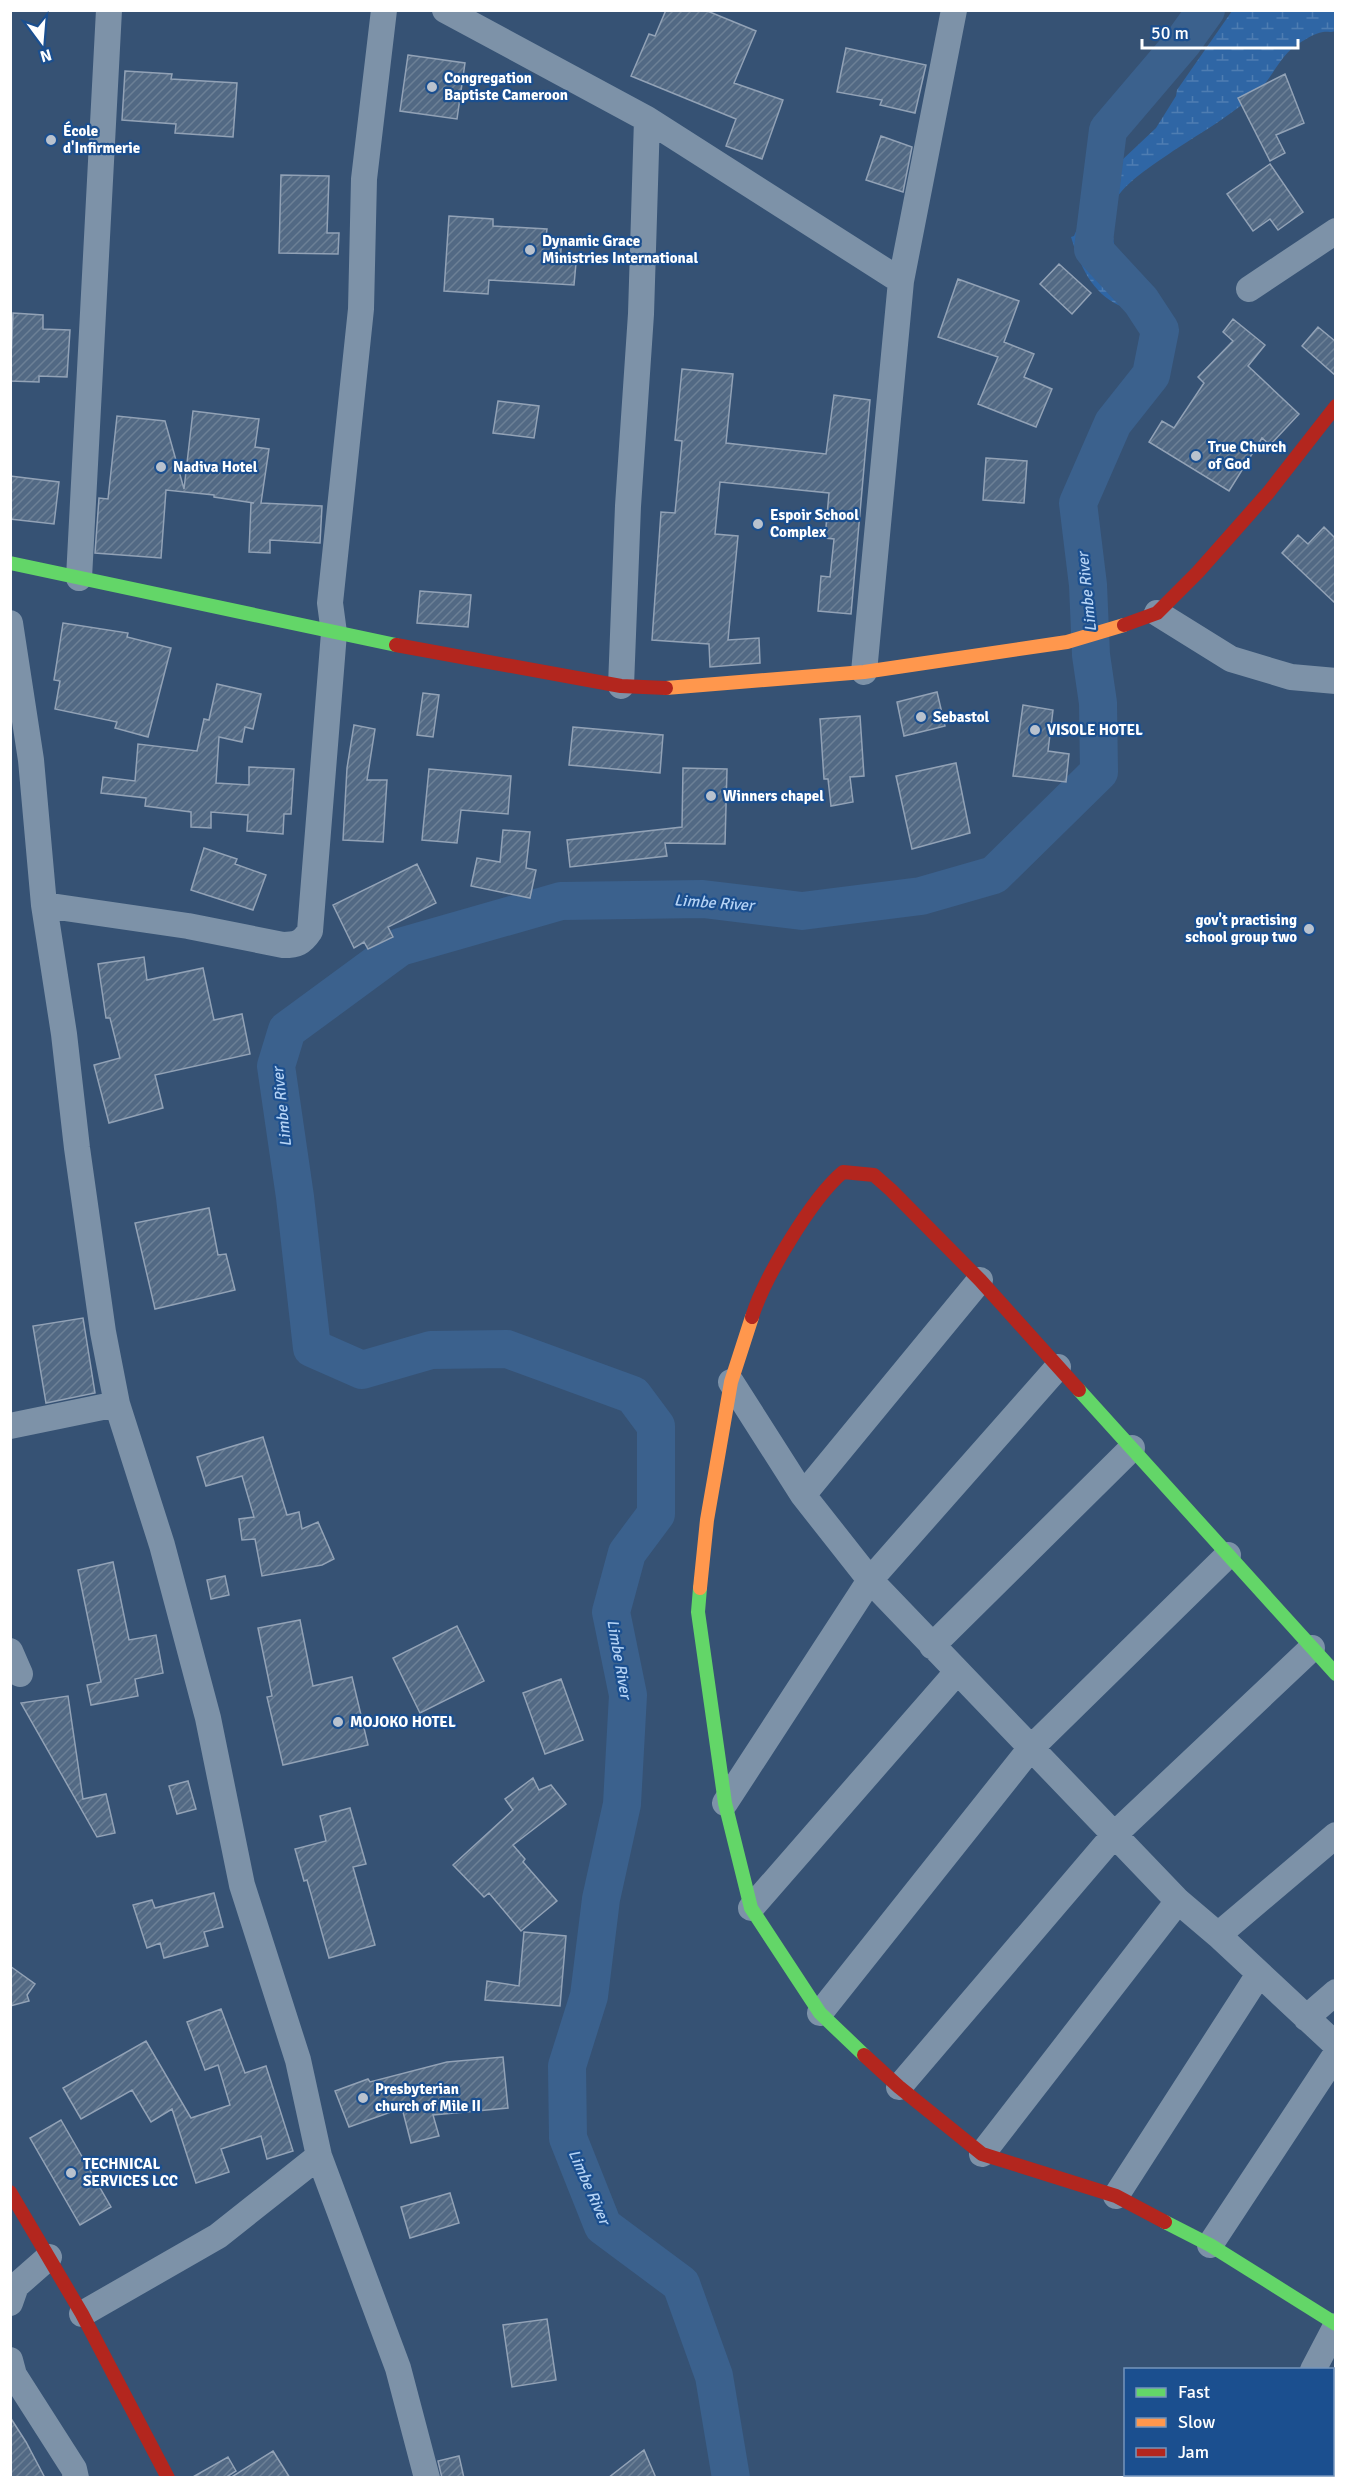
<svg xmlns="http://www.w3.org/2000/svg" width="1346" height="2488" viewBox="0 0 1346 2488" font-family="Signika,sans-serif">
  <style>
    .wetland { fill: url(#wetland-marsh) }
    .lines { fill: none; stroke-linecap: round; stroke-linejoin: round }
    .river { stroke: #3b618d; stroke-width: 38 }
    .building { fill: url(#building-hatch); stroke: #92a2b6; stroke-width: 1.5 }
    .street { stroke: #7d92a8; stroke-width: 26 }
    .fast { stroke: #63d668; stroke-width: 14 }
    .slow { stroke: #ff974d; stroke-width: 14 }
    .jam { stroke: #b3261e; stroke-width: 14 }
    .poi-dot { fill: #b9c2ce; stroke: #1b4f8f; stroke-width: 2 }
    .labels { text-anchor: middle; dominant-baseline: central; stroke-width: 4.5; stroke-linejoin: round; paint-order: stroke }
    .poi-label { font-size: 15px; font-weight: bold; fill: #fff; stroke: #1b4f8f; text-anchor: start }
    .water-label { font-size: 16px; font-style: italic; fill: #b5d3f5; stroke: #1b4f8f }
  </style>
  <defs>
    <pattern id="wetland-marsh" width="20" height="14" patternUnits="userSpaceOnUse" patternTransform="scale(1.5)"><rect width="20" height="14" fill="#2f66a5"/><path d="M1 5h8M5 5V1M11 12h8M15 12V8" fill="none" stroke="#4e7db2"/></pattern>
    <pattern id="building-hatch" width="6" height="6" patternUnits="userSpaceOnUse" patternTransform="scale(1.5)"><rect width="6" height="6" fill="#526984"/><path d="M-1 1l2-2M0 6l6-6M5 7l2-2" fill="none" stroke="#6c8096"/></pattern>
  </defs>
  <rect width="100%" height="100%" fill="#365274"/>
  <path class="wetland" d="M1232,11h103v20c-5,2 -7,0 -12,1 -9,1 -20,9 -28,14 -16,12 -23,32 -36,44 -25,24 -57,42 -86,61 -15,11 -57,36 -59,55 -2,22 -3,42 8,61 8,12 18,8 24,30l-12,13c-37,-7 -53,-40 -63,-73l3,-1 6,-14 2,-27 4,-8 21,-19 14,-7 35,-33 20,-32 1,-6z"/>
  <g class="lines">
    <path class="river" d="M731,2478l-17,-102 -33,-92 -78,-58 -35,-88 -1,-72 22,-70 12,-97 21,-95 6,-109 -17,-83 16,-59 29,-39v-88l-23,-31 -126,-46 -76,1 -69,20 -50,-22 -17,-151 -19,-131 11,-36 113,-83 161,-46 142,-2 99,12 119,-15 73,-21 105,-103 -1,-69 -7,-48 -3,-70 -10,-82 35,-80 38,-48 9,-45 -19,-29 -48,-52 15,-119 75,-88 23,-32"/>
  </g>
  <path class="building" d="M666,10h39l51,21 -22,52 49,17 -21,59 -36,-13 10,-27 -105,-43 18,-42 6,2z
    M846,48l80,17 -11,48 -35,-8 2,-5 -45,-8z
    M408,55l57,8 -8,56 -57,-8z
    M125,71l47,3 -1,5 66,4 -4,54 -58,-4 1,-9 -54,-4z
    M1285,74l19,49 -28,12 9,18 -15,8 -32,-63z
    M881,136l31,11 -9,45 -37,-12z
    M1270,164l33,48 -25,18 -8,-11 -17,12 -26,-37z
    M281,175l48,1 -2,57h12l-1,21 -59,-1z
    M449,216l44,3v7l54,3 -1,8 16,1 -2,24 16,1 -2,22 -85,-5 -1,14 -44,-3z
    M1059,264l32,29 -19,21 -32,-30z
    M958,279l61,22 -15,41 30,12 -10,23 28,12 -16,38 -58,-23 20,-47 -60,-20z
    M13,313l30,2v14l27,1 -3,47 -28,-1v6l-29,-1z
    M1233,319l32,26 -17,21 51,48 -29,31 -8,-7 -33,53 -80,-49 13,-21 12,7 30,-45 -6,-6 35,-36 -10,-9z
    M1318,327l17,14v34l-33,-29z
    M682,369l51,5 -7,69 100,11 8,-59 36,5 -19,214 -33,-3 3,-35 9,1 4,-38 -9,-1 4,-45 -109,-11 -5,52 23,2 -10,104 31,-2 1,25 -50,4 -1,-23 -57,-4 9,-128 14,1 7,-72 -7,-1z
    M498,401l41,5 -5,32 -41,-5z
    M193,411l66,8 -4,28 14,2 -8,54 61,3 -2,37 -50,-3v13l-21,-1 2,-49h3l-40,-6v-2l-48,-5 -5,68 -66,-5 4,-55 9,1 9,-83 48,5 19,68z
    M986,458l41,3 -3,42 -41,-3z
    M10,476l49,6 -5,42 -44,-5z
    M1324,527l11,11v65l-53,-50 16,-18 10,9z
    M420,591l51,4 -3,32 -51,-4z
    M63,623l65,10 -1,4 44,11 -23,89 -33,-9 2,-6 -62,-13 5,-28 -6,-1z
    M217,684l44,10 -8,35 -8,-2 -3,15 -23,-5 -3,46 33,2v-18l45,2 -3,45h-7l-1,20 -36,-3 1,-16 -37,-3v16l-20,-1v-15l-46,-6 1,-8 -45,-5 2,-16 32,4 3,-37 59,7 7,-32 5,1z
    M937,692l8,34 -41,10 -7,-34z
    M423,693l16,2 -6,42 -16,-2z
    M1023,705l30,5 -5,41 21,3 -3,28 -53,-6z
    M860,716l4,60 -14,1 3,25 -22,4 -3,-27h-4l-4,-60z
    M354,725l21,4 -8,51h20l-4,62 -40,-2 4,-72z
    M573,727l90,8 -3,38 -91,-8z
    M956,763l14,70 -58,16 -16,-73z
    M683,768l44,1 -2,75 -60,-1 2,13 -97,11 -3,-27 115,-13z
    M429,769l82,7 -3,38 -47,-4 -4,33 -35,-3z
    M503,830l27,2 -4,36 10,2 -6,28 -59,-12 6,-28 23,4z
    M204,848l33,11 -2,5 31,11 -13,35 -62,-20z
    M417,864l19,39 -48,24 5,10 -25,12 -4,-7 -10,6 -21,-43z
    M144,957l3,23 56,-12 11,52 28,-6 8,40 -95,21 8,33 -54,15 -15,-58 26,-7 -10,-40h-4l-8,-54z
    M209,1208l9,47 8,-1 9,36 -80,19 -20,-86z
    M83,1318l12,75 -49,10 -13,-77z
    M263,1437l24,78 12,-3 3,17 16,-7 16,37 -12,6 -60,11 -7,-37 -13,1 -3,-21 15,-2 -12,-41 -36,10 -9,-29z
    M113,1562l16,78 27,-5 7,38 -28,6 3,17 -47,9 -4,-20 14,-3 -23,-112z
    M225,1576l4,19 -18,4 -4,-19z
    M300,1620l13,66 39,-9 16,68 -85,20 -16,-68 5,-1 -14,-68z
    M457,1626l27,55 -64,32 -27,-55z
    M561,1679l22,61 -38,14 -22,-61z
    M68,1696l15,103 23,-5 9,39 -18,4 -76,-134z
    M533,1778l6,12 12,-5 15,19 -53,41 12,14 -2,3 34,39 -36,30 -32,-38 -5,4 -31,-32 60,-55 -8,-11z
    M188,1781l8,28 -19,5 -8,-28z
    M350,1808l16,56 -13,3 22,78 -46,13 -22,-78 -3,1 -9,-32 31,-8 -6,-25z
    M214,1893l9,34 -19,5 4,14 -44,12 -4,-15 -13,5 -14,-43 19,-5 3,8z
    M524,1932l42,4 -6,70 -75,-6 2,-19 32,5z
    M10,1966l25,18 -8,11 2,6 -19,5z
    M221,2009l24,64 21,-7 27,85 -26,8 -6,-23 -40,13 8,23 -33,11 -24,-74 -21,13 -19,-32 -51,29 -18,-31 83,-47 45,77 39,-13 -12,-40 -13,5 -18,-48z
    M503,2057l5,51 -75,7 6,21 -28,7 -9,-35 -53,19 -14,-36 33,-12 2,3 77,-20z
    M61,2120l50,87 -31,18 -50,-87z
    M450,2193l9,30 -49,15 -9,-31z
    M547,2319l9,61 -44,7 -9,-62z
    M10,2417l16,25 19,36h-35z
    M644,2450l12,28h-48z
    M273,2451l17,27h-60z
    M459,2456l5,22h-22l-4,-17z
    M228,2457l8,14 -11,7h-34z"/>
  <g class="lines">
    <path class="street" d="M445,10l202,109 -6,195 -13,192 -7,180
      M647,119l254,162
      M1249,289l87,-58
      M79,578l30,-568
      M1157,613l74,46 60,18 45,4
      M10,623l21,137 13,145 20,129 13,114 26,184 14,72 45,141 46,173 34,167 56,175 21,96 -101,80 -136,78
      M864,672l37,-391 53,-271
      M44,905l144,21 95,19c14,0 19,-2 27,-14l24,-298 -4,-30 31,-294 3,-130 20,-169
      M731,1382l72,113 67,85 308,321 40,34 118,110
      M10,1426l107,-22
      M803,1495l177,-215
      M932,1646l200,-198
      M10,1651l10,23
      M725,1803l145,-223 188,-213
      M751,1908l206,-236
      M1218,1935l118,-100
      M820,2013l210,-264 198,-194
      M1306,2018l30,-26
      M899,2087l216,-253 197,-186
      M982,2154l196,-253
      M319,2156l79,212 29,110
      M1116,2196l143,-222
      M1210,2245l126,-191
      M10,2303l6,-17 33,-29
      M10,2360l4,15 60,94 2,9
      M1313,2370l23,-44
      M1283,2474v4"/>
    <path class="fast" d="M10,563l386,82
      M1079,1390l257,284
      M700,1588l-2,24 27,191 26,105 69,105 44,42
      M1165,2222l45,23 126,79"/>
    <path class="slow" d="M666,688l198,-16 203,-30 57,-17
      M700,1588l7,-68 24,-138 21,-65"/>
    <path class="jam" d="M1124,625l33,-12 41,-41 70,-79 68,-87
      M396,645l225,41 45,2
      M752,1317c12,-39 60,-119 91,-145l31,3 17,15 89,90 99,110
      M864,2055l35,32 83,67 134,42 49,26
      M10,2192l72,122 86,164"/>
  </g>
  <g class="poi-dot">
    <circle cx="432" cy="87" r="6"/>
    <circle cx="51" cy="140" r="6"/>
    <circle cx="530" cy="250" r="6"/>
    <circle cx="1196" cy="456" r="6"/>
    <circle cx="161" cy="467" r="6"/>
    <circle cx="758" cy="524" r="6"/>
    <circle cx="921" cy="717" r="6"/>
    <circle cx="1035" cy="730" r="6"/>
    <circle cx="711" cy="796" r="6"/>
    <circle cx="1309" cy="929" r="6"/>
    <circle cx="338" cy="1722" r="6"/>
    <circle cx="363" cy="2098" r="6"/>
    <circle cx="71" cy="2173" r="6"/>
  </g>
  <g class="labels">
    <g class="poi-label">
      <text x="444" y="78">Congregation<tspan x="444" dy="17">Baptiste Cameroon</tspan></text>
      <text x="63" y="131">École<tspan x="63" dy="17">d'Infirmerie</tspan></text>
      <text x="542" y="241">Dynamic Grace<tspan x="542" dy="17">Ministries International</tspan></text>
      <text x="1208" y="447">True Church<tspan x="1208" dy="17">of God</tspan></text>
      <text x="173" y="467">Nadiva Hotel</text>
      <text x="770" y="515">Espoir School<tspan x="770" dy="17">Complex</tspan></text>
      <text x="933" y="717">Sebastol</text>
      <text x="1047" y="730">VISOLE HOTEL</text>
      <text x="723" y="796">Winners chapel</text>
      <text x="1297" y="920" text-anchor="end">gov't practising<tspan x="1297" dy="17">school group two</tspan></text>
      <text x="350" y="1722">MOJOKO HOTEL</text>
      <text x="375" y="2089">Presbyterian<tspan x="375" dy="17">church of Mile II</tspan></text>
      <text x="83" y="2164">TECHNICAL<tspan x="83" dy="17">SERVICES LCC</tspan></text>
    </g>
    <g class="water-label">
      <text transform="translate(1087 592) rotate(-96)">Limbe River</text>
      <text transform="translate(714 903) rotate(4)">Limbe River</text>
      <text transform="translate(282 1107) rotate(-96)">Limbe River</text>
      <text transform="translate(619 1659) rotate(80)">Limbe River</text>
      <text transform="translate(589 2187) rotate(66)">Limbe River</text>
    </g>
  </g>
  <rect width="1346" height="2488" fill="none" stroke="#ffffff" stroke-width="24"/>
  <rect x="1124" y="2368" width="210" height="108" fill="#1b4f8f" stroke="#7695bc" stroke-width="1.5"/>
  <rect x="1136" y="2388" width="30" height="9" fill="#63d668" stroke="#7695bc" stroke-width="1.5"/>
  <text x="1178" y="2398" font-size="18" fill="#ffffff">Fast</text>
  <rect x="1136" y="2418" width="30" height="9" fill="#ff974d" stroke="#7695bc" stroke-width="1.5"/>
  <text x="1178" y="2428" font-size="18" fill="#ffffff">Slow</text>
  <rect x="1136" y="2448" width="30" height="9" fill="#b3261e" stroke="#7695bc" stroke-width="1.5"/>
  <text x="1178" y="2458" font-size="18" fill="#ffffff">Jam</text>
  <g transform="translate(42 42) rotate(164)" stroke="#1b4f8f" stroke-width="4.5" paint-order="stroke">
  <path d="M0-4.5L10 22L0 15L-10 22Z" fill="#ffffff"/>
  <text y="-9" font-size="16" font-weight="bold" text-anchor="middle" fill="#ffffff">N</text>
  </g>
  <path d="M1142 39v9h156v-9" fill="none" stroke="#ffffff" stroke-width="3"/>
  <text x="1151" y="39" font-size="18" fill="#ffffff" stroke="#1b4f8f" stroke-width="4.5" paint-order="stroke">50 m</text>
</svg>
